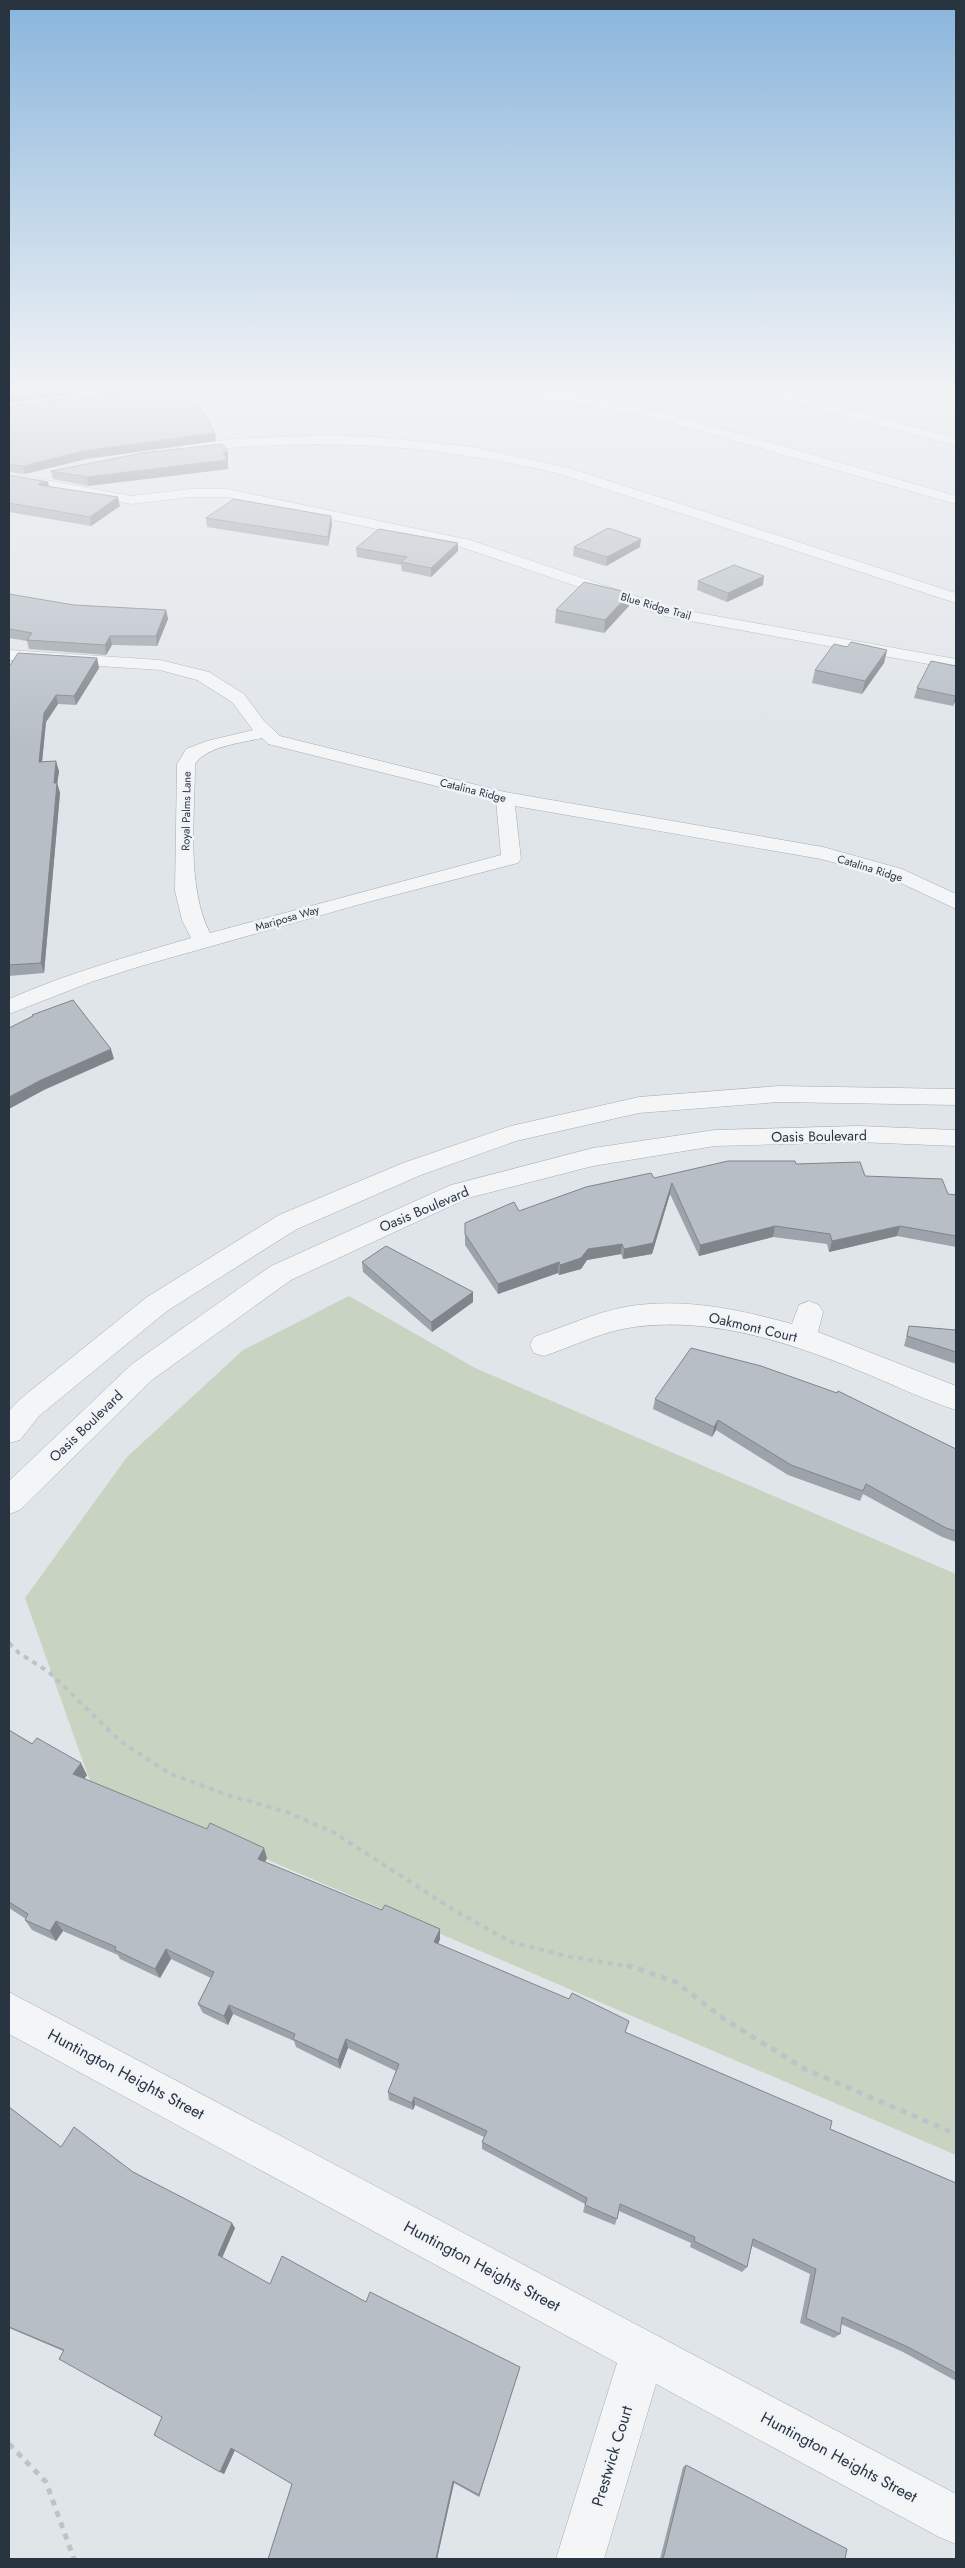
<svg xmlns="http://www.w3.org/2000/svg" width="965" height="2568" viewBox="0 0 965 2568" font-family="Jost,sans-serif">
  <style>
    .green { fill: #c8d3c1 }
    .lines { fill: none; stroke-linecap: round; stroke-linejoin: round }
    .minor-casing { stroke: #a5acb3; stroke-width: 1 }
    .path-far1 { stroke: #bec3c8; stroke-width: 4; stroke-dasharray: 5 5; stroke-linecap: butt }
    .path { stroke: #bec3c8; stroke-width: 5; stroke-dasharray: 6 6; stroke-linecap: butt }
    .minor { fill: #f3f5f7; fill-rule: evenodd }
    .wall { fill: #9da3aa }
    .shaded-wall { fill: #80858b }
    .building { fill: #b7bec6; stroke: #80858b }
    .labels { text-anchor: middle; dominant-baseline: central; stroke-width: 5; stroke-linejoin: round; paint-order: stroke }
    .far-street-label { font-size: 11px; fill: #293441; stroke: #f0f3f7 }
    .street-label { font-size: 14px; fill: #293441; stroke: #f0f3f7 }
    .near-street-label { font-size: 16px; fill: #293441; stroke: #f0f3f7 }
  </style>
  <rect width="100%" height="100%" fill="#e0e5e9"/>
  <path class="green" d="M349,1296l126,72 481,206v581l-865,-371 -66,-186 102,-141 116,-107z"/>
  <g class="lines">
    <defs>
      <path id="minor" d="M151,385h35l-6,4 -45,6 -6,-4 2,-3z
        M477,385c92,0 183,26 271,51 70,20 139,40 208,60v8l-309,-88 -164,-27z
        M738,385h21l197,53v8l-216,-58z
        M914,385h20l22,6v8z
        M328,435l48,2 96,10 97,21 387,125v10l-396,-129c-125,-30 -247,-38 -374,-21l-7,-4 7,-4 47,-6z
        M9,473l122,23 60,-7h36l243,51 201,68 285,51v10l-288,-52 -207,-70 -234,-50h-36l-60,7 -122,-23z
        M9,650l151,10 49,12 35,22 20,27 16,15 225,56 318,55 79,22 54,25v15l-68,-32 -67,-18 -306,-53 6,53 -3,4 -150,39 -227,64 -50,16 -82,32v-15c59,-26 121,-43 182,-61l-9,-18 -7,-29 2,-127 9,-15 21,-8 46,-11 -21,-28 -35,-22 -37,-10 -151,-10zM262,738l6,6 228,57 5,54 -291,78c-24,-47 -15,-116 -15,-169 12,-18 47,-21 67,-26z
        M779,1086l177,3v16l-177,-3 -140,11 -123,28 -95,34 -124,54 -130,82 -128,105 -19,24 -11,3v-32l10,-11 128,-103 132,-82 124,-52 108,-37 128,-29z
        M858,1126l98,4v16l-98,-4 -143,4 -122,20 -125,32 -177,82 -139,100 -132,130 -11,4v-33l123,-117 139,-98 180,-81 142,-37 122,-18z
        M809,1301l10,4 4,7 -5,20 138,54v24c-28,-9 -56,-22 -84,-34 -75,-31 -156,-60 -238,-49 -31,4 -60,19 -90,29l-10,-3 -4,-8 4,-8c30,-10 60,-24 91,-30 56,-10 113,2 167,17l7,-19z
        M9,1992l947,502v50l-17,-7 -283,-153 -52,175h-48l61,-196 -608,-329z"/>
    </defs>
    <use href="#minor" class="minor-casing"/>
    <path class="path-far1" d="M9,1643l10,10 30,19 71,69 49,32 58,22 60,17 46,20 124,80 54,30 55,14 65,11"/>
    <path class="path" d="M627,1965l49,17 48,37 81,50 151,65
      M9,2444l37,38 28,77"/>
    <use href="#minor" class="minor"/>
  </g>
  <path class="wall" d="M173,390l42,43 1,8 -130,18 -61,15 -16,-2v-66z
    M229,460l-2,1 1,8 -140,17 -35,-7 -2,-8z
    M9,475l40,12 71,19 -29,20 -82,-14z
    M206,518l126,7 -4,21 -121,-19z
    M574,547h66l-34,19 -33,-10z
    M356,548l102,3 -27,26 -29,-6 -1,-6 -44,-8z
    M698,581l65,4 -36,17 -30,-12z
    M9,594l65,11 92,5 2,9 -11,27 -45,-1 -6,10 -77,-6 -2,-8 -18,-3z
    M629,606l-25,27 -49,-10 1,-13z
    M847,647l40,3 -3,13 -22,31 -50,-11 3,-13z
    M97,658l2,10 -23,37 -18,-1 -12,18 -4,40 17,9 -2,12 3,10 -16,180 -35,3v-309z
    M956,666v33l-3,7 -39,-8 3,-10z
    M796,1164l69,12 83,18 8,1v52l-59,-11 -68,16 -2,-8 -54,-7 -74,19 -29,-62 -18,60 -29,5 -2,-5 -34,6 -6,9 -22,6 -1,-2 -60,21 -33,-49v-22l54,-12 135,-33z
    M362,1262l111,40 -41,30 -69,-60z
    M909,1326l47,4v34l-52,-18z
    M655,1399l301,50v93l-14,-5 -79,-43 -3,7 -72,-26 -72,-45 -4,7 -59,-28z
    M9,1730l78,45 -3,4 183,79 -2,4 175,77 -2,5 392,185 126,54v198l-53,-29 -62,-28 -1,10 -6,4 -34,-15 10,-49 -58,-28 -5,21 -5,5 -52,-25 1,-4 -72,-32 -4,14 -32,-13 2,-8 -103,-55v-7l2,-5 -69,-32 -2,5 -24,-10 -1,-8 8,-21 -48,-23 -8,21 -44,-22 -2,-6 -61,-27 -5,11 -25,-12 -5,-9 13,-26 -40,-19 -11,19 -40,-19 -2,-4 -55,-24 -7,10 -24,-11 -7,-10 1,-1 -17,-11z
    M9,2107l52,40 72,25 102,56 -13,30 48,26 96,18 153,68 -40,127 -25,-14 -17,76h-169l24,-75 -57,-34 -11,24 -62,-57 -99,-66 -54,-23z
    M686,2465l159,94h-185l23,-92z"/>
  <path class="shaded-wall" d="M80,385h15l1,6 -87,12v-8z
    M215,433l1,8 -130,18 -61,15 -2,-8 61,-15z
    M228,452v17l-140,17 -1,-9z
    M48,482l2,9 -9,3 -2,-11z
    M118,497l2,9 -29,20 -1,-9z
    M331,516l1,9 -4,21v-9z
    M641,539l-1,8 -34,19 1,-9z
    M458,543v8l-27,26v-9z
    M764,576l-1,9 -36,17 1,-9z
    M630,593l-1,13 -25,27 1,-13z
    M166,610l2,9 -11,27 -1,-10z
    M110,636l2,9 -6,10 -1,-10z
    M887,650l-3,13 -22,31 3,-13z
    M97,658l2,10 -23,37 -2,-9z
    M956,694v5l-3,7 2,-10z
    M56,695l2,9 -12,18 -5,50 -2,-10 5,-49z
    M56,761l3,10 -3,22 -2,-10z
    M57,783l3,10 -16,180 -3,-10z
    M111,1049l3,10 -70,31 -35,19v-12l32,-17z
    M672,1183l-2,11 -18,60 -29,5 1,-10z
    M775,1226l-2,11 -74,19 1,-11z
    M900,1226l-3,10 -68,16 3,-11z
    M622,1244l-1,10 -34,6 -6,9 -22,6 1,-10 28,-16z
    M559,1262l-1,11 -60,21v-10z
    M473,1292v10l-41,30 -1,-10z
    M718,1420l-2,10 -4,7 2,-10z
    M81,1763l6,12 -8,11 -6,-12z
    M264,1848l3,10 -6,11 -3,-10z
    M56,1921l7,10 -7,10 -6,-10z
    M440,1929v10l-5,13 -1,-10z
    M166,1949l5,10 -11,19 -5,-9z
    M229,2005l4,9 -5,11 -4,-9z
    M346,2039l2,9 -8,21 -2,-9z
    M414,2097l1,8 -2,5 -1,-7z
    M232,2223l3,5 -14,32 -3,-5z
    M520,2367l-1,3 -40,127v-2z
    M231,2448l4,2 -11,24 -4,-2z
    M453,2481l1,2 -17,76h-1z"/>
  <path class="building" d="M9,385h71l-71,10z
    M170,385l3,5 16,-1 26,44 -131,18 -61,15 -14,-2v-58z
    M222,444l6,8 -5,1 4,7 -140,17 -36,-6 92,-18z
    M9,475l39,7 -9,1v2l79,12 -28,20 -81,-14z
    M234,499l97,17 -3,21 -122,-19z
    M608,528l33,11 -34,18 -33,-10z
    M379,529l79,14 -27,25 -30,-6 6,-5 -51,-9z
    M734,565l30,11 -36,17 -30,-12z
    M584,582l46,11 -25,27 -49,-10z
    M9,594l65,11 92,5 -10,26h-46l-5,9 -78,-5 5,-7 -23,-4z
    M851,642l36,8 -22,31 -50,-11 19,-26 13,3z
    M18,653l79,5 -23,38 -18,-1 -12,18 -5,49 17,-1 -2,22h3l-16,180 -32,2v-298z
    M931,661l25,5v28l-1,2 -38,-8z
    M73,1000l38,49 -70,31 -32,17v-69l24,-12 -1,-1z
    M728,1161h67l1,3 64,-2 5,14 77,3 6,15 8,1v41l-56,-10 -68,15 -2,-7 -55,-8 -75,19 -28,-62 -19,60 -29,6 -2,-5 -34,5 -7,9 -21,7 -1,-3 -61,22 -33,-50v-11l49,-21 5,9 67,-24 65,-14 3,5z
    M386,1246l87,46 -42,30 -69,-60z
    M909,1326l47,4v22l-49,-16z
    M691,1348l70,18 76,27 1,-2 118,58v82l-10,-3 -80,-44 -3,7 -72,-26 -73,-45 -4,7 -59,-28z
    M9,1730l23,14 5,-6 44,25 -8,11 134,55 3,-6 54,25 -6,11 124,51 3,-5 55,24 -6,13 135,57 3,-6 57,28 -4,11 207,89 -2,8 126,54v190l-46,-25 -68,-31 -2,17 -34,-16 10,-49 -63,-30 -6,28 -53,-26 1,-4 -75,-33 -3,15 -32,-14 2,-7 -105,-56 5,-11 -73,-34 -2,6 -24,-11 11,-28 -53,-25 -8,21 -45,-21 2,-5 -66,-29 -5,11 -26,-12 16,-32 -48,-23 -11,20 -40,-19 1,-3 -60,-26 -6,10 -25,-11 3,-6 -19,-12z
    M9,2107l52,40 13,-20 59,45 99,51 -14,32 52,29 12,-28 84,46 4,-10 150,75 -41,128 -26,-14 -17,78h-168l24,-75 -61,-36 -11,24 -66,-37 8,-18 -103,-58 5,-9 -55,-23z
    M686,2465l161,84 -2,10h-182z"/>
  <linearGradient id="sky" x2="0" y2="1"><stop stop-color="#89b5dc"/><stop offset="0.52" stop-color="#f1f3f5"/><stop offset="1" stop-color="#f1f3f5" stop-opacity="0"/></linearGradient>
  <rect width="965" height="745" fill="url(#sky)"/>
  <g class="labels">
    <g class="far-street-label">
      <text transform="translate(656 606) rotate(16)">Blue Ridge Trail</text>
      <text transform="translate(473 790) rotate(14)">Catalina Ridge</text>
      <text transform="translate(186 811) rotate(-89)">Royal Palms Lane</text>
      <text transform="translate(870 868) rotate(17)">Catalina Ridge</text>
      <text transform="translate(287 918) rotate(-16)">Mariposa Way</text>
    </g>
    <g class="street-label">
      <text transform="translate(819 1136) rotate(-1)">Oasis Boulevard</text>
      <text transform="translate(424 1209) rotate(-23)">Oasis Boulevard</text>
      <text transform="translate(753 1327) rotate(13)">Oakmont Court</text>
      <text transform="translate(86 1426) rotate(-44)">Oasis Boulevard</text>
    </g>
    <g class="near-street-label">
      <text transform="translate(126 2074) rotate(28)">Huntington Heights Street</text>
      <text transform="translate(482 2266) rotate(28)">Huntington Heights Street</text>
      <text transform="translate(612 2456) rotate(-73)">Prestwick Court</text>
      <text transform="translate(839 2457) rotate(28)">Huntington Heights Street</text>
    </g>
  </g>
  <rect width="965" height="2568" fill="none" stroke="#293441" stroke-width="20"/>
</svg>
